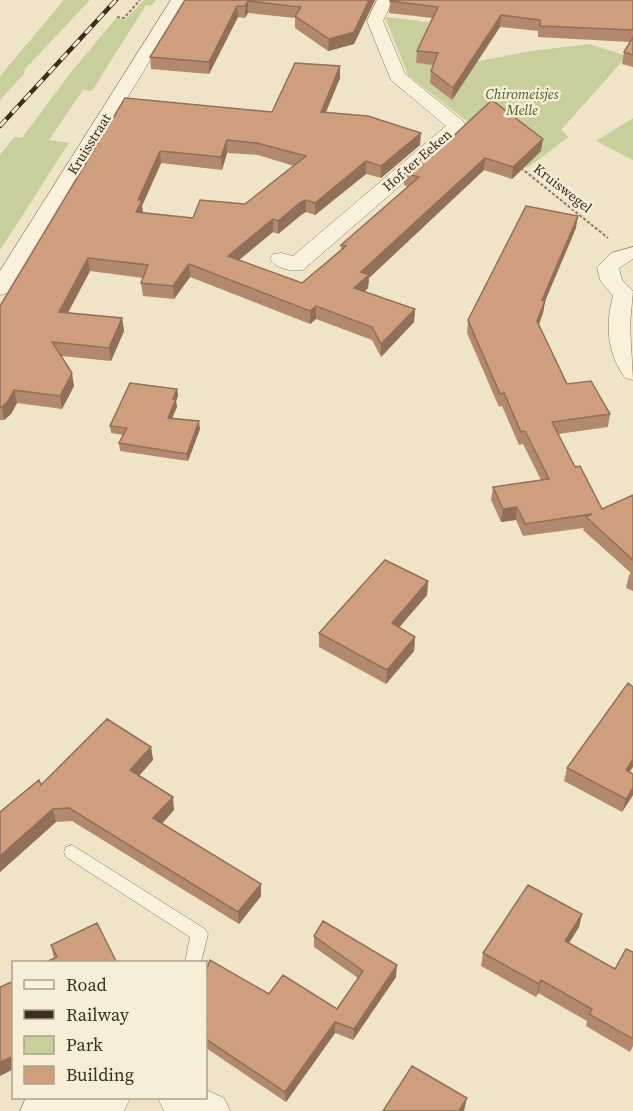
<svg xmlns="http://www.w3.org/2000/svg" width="633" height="1111" viewBox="0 0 633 1111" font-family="'Source Serif 4',serif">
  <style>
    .green { fill: #c9cf9b }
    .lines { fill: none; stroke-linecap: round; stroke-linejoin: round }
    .service-casing { stroke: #8d765c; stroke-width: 1 }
    .minor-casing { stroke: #8d765c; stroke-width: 1 }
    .path { stroke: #8d765c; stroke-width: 2; stroke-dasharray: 3 2; stroke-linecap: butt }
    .service { fill: #faf1dc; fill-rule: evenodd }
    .minor { fill: #faf1dc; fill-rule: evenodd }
    .rail-casing { stroke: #3d2e20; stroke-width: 4.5 }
    .rail { stroke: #f7eed8; stroke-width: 3; stroke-dasharray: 9; stroke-linecap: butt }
    .wall { fill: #b2896c; fill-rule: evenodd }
    .shaded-wall { fill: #916f58 }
    .building { fill: #cf9f7d; stroke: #916f58; stroke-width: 1.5; fill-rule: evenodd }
    .labels { text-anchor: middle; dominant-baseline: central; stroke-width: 5; stroke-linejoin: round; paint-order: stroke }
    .far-park-label { font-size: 14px; font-style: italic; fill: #4d5a26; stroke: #f7eed8 }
    .far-street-label { font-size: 14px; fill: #3d2e20; stroke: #f7eed8 }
  </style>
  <rect width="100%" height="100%" fill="#f0e4c8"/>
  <path class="green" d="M64,0h26l-65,69 -1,5 -24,26v-24z
    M144,0h12l-4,5h-6l-54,86 -9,-1 -34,50 20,3 -69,107v-95l14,-18 8,1 46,-62 48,-58 9,2z
    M449,16l9,49 73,-14 59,-7 37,12 -66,74 8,7 -42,31 -119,-93 -22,-55 1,-3 41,5z
    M633,118v42l-37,-19z"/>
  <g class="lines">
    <defs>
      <path id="service" d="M72,845l133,84 3,5 -7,28h-16l5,-25 -124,-80 -2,-5 2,-5z"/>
      <path id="minor" d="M171,0h16l-176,288 -3,5 -8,2v-24z
        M377,0h16l-10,21 22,53 58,47 2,4 -2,6 -160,139c-11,2 -26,-1 -33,-11l3,-5 8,-1 12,3 153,-130 -55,-46 -24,-59z
        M633,247v12l-14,9 3,12 11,11 -3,34 3,55 -8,-2c-18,-26 -20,-52 -12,-82l-13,-16 -3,-13 14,-14z
        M206,1090l18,8 6,13h-66l-6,-13h48z
        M26,1098h104l-6,13h-104z"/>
    </defs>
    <use href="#service" class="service-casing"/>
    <use href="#minor" class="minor-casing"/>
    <path class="path" d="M117,17l7,1 16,-18
      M521,168l87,70"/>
    <use href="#service" class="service"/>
    <use href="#minor" class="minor"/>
    <defs>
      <path id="rail" d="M0,126l116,-126"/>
    </defs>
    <use href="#rail" class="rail-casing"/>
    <use href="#rail" class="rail"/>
  </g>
  <path class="wall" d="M185,0h190l-21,44 -26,7 -33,-23v-10l-47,-5 -3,5 -7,-1 -29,57 -58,-5 -1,-12z
    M633,0v67l-11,-3 2,-12 6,-10 -92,-5v-6l-38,-4 -48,73 -22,-17 1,-12 3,-6 -18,-2 1,-12 15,-33 -43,-5 1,-12z
    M340,66v12l-14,34 94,33 -39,33 -15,-4 -51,41 -9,-3 -5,3 -23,19 -5,-2 -34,28 63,23 39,-33v-5l67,-58 -4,-2v-12l44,-32 93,10 -29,28 -28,-9 -115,108 -1,10 -4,4 51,17 -1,13 -33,35 -9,-17 -56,-21 -6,5 -120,-47 -16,22 -31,-3 -2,-13 2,-5 -53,-7 -22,42 54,5 2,13 -13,30 -50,-5 13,30 -12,23 -45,-6 -6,11 -7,6h-4v-114l125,-208 147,14zM227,153l31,2 36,11 -49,38 -52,14 -50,-5 -1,-7 19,-43 61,7z
    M576,228l-31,73 -2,12 -4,12 28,59 43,30 -2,13 -50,7 17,33 27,42 31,-14v96l-7,-3 3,-13 2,-2 -48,-43 1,-2 -61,8 -7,-16 -15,2 -10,-22 2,-13 48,-7 -18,-36 -4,1 -17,-39 -3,1 -32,-74 1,-13z
    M177,389l1,7 -2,5 1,6 -5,11 28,11 -12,32 -68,-10 -1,-8 4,-8 -12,-2 -1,-7z
    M428,581l-1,14 -28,32 16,10 -1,14 -28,33 -67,-37v-14z
    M151,747l2,13 -14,16 35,34 -12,14 99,60v12l-22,28 -167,-103 -16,1 -56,50v-60l41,-27z
    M567,768l62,4 4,2v21l-11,17 -58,-31z
    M582,914l-3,13 -10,16 46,26 18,-17v94l-3,6 -44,-26 1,-5 -49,-28 -2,4 -55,-31 2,-13z
    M314,936l82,41 -43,63 -18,-7 -49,69 -80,-54v-77l63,23 68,15 21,-31 -44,-31z
    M51,945l66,18 -63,-5z"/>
  <path class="shaded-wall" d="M369,0h6l-21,44 -26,7 1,-12z
    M248,1v12l-3,5v-12z
    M237,6l1,11 -29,57v-12z
    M501,15l-1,12 -48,73 1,-12z
    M340,66v12l-19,46v-12z
    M421,133l-1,12 -39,33v-12z
    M543,139l-2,12 -29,28 1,-12z
    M227,140v13l-5,17 -1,-13z
    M160,151l1,12 -19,43 1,7 -7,-1 2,-12z
    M485,158l-1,12 -115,108 -1,10 -14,13v-13l7,-16z
    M366,161v13l-51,41v-12z
    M306,200v12l-5,3 -23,19v-13l23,-19z
    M578,216l-2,12 -31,73 -2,12 -8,20 2,-12 5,-21z
    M273,219v13l-45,37v-13z
    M88,258l2,13 -29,54 -2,-13z
    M189,264l1,13 -16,22 -1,-13z
    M316,306v13l-6,5v-13z
    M415,309l-1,13 -33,35v-13z
    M122,318l2,13 -13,30 -2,-13z
    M72,373l2,13 -12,23 -2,-13z
    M177,389l1,7 -2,5 1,6 -8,18 -1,-7z
    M14,390l3,13 -6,11 -7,6 -2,-13z
    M199,421l1,8 -12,32 -1,-7z
    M517,507l-1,13 -15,2 2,-13z
    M428,581l-1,14 -36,42 1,-14z
    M415,637l-1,14 -28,33 1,-14z
    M151,747l2,13 -21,23 -2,-13z
    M633,759v8l-11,16 4,-13z
    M633,788v7l-11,17 4,-13z
    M173,797l1,13 -19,21 -2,-13z
    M53,809l3,13 -56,50v-16z
    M261,884v12l-22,28 -1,-12z
    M582,914l-3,13 -17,27 3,-13z
    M397,965l-1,12 -43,63 1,-11z
    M541,980l-3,13 -2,4 3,-13z
    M335,1022v11l-49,69 -1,-10z
    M14,1056v13l-14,7v-14z
    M467,1098l-3,13h-5z"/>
  <path class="building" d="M185,0h184l-15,32 -25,7 -34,-23 6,-9 -53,-6 -3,5h-8l-28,56 -59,-5z
    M390,0h243v30l-93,-4v-6l-39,-5 -48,73 -22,-17 7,-18 -21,-2 21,-44 -48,-6z
    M633,37v18l-9,-3z
    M295,63l45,3 -19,46 47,4 53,17 -40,33 -15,-5 -51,42 -9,-3 -5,2 -23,19 -5,-2 -45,37 74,27 44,-37 -5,-1 78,-68 -15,-4 39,-33 5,1 44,-41 51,39 -30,28 -28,-9 -124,114 8,3 -15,13 61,21 -34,35 -9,-17 -56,-21 -6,5 -121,-47 -16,22 -32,-3 7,-18 -60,-7 -29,54 63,6 -13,30 -57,-6 20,31 -12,23 -46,-6 -6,11 -6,6h-2v-101l125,-208 147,14zM227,140l30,3 49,13 -61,48 -45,-4 -7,18 -57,-6 6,-12h-4l22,-49 61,6z
    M526,206l52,10 -36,84 3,1 -8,20 30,63 24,-3 19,33 -58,8 23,45 5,-1 22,43 31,-14v65l-47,-43 6,-3 -67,10 -8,-17 -14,2 -10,-22 56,-8 -24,-48 -4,1 -17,-39 -4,1 -32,-74z
    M130,383l47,6 -4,10h3l-8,19 31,3 -12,33 -68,-11 8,-15 -17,-2z
    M385,560l43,21 -36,42 23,14 -28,33 -68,-37z
    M628,683l5,4v72l-7,11 7,4v14l-7,11 -59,-31z
    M107,719l44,28 -21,23 43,27 -20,21 108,66 -23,28 -169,-104 -16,1 -53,47v-44l39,-32 2,5z
    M528,885l54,29 -17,27 50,28 11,-20 7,3v87l-44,-25 3,-5 -51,-29 -2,4 -56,-31z
    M323,921l74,44 -43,64 -19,-7 -50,70 -79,-53v-17l1,-3 -1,-1v-47l4,-11 59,34 14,-19 54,34 26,-38 -49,-35z
    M97,923l20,40h-73l13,-6 -6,-12z
    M14,981v75l-14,6v-75z
    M412,1066l55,32 -8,13h-76z"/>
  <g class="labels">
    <g class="far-park-label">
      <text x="522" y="94">Chiromeisjes<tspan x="522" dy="16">Melle</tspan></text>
    </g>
    <g class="far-street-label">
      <text transform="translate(89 144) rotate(-58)">Kruisstraat</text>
      <text transform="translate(417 160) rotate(-41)">Hof ter Eeken</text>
      <text transform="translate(563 188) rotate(38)">Kruiswegel</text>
    </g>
  </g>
  <rect x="12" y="961" width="195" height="138" fill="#f7eed8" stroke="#ada18e" stroke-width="1.5"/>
  <rect x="24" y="980" width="30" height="9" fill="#faf1dc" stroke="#ada18e" stroke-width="1.5"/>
  <text x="66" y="991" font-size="18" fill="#3d2e20">Road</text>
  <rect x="24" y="1010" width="30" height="9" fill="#3d2e20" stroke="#ada18e" stroke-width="1.5"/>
  <text x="66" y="1021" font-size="18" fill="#3d2e20">Railway</text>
  <rect x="24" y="1036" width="30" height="18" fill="#c9cf9b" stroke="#ada18e" stroke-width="1.5"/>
  <text x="66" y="1051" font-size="18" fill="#3d2e20">Park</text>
  <rect x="24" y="1066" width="30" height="18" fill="#cf9f7d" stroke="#ada18e" stroke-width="1.5"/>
  <text x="66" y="1081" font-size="18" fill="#3d2e20">Building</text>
</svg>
